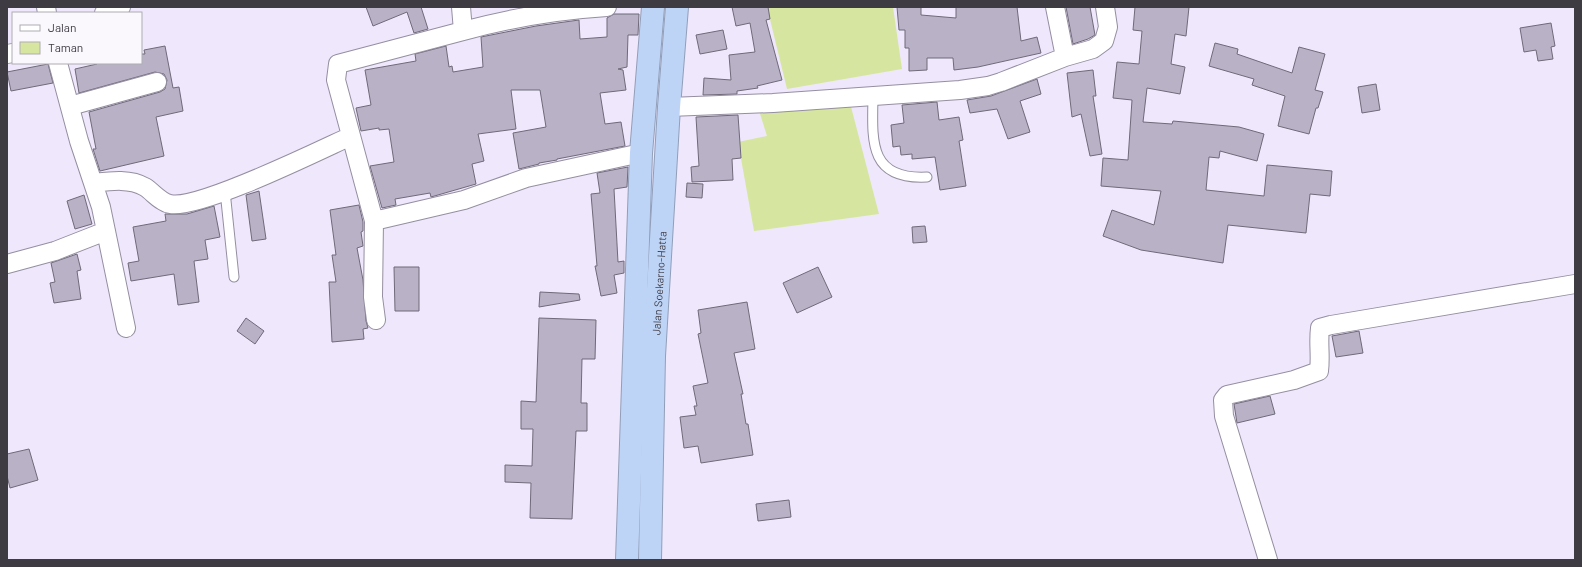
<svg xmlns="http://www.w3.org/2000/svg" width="1582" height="567" viewBox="0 0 1582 567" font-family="Barlow,sans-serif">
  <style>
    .green { fill: #d6e6a0 }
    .building { fill: #b9b2c6; stroke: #6f697a }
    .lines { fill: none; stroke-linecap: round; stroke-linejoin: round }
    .lane-casing { stroke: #958ea1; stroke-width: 11 }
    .street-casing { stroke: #958ea1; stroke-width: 20 }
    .highway-casing { stroke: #919eb8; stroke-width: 24 }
    .lane { stroke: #fff; stroke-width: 9 }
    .street { stroke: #fff; stroke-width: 18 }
    .highway { stroke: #bed4f7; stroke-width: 22 }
    .labels { text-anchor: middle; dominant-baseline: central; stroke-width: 3.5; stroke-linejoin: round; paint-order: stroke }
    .street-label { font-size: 11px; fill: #3e3b43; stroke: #faf8fc }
  </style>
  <rect width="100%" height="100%" fill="#efe8fc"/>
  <path class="green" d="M767,7h126l9,62 -115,20z
    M849,99l30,115 -125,17 -16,-89 29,-6 -10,-32z"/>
  <path class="building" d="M366,7h55l7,22 -14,4 -7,-21 -34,14z
    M732,7h36l2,12 -4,1 16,60 -25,6 1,2 -21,3v3l-34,1 1,-17 27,2 -2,-25 26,-3 -5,-29 -14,3z
    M897,7h24v8l35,3v-11h61l4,34 16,-4 4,16 -63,14 -24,3 -1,-12h-26v12l-18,1v-23h-4v-18h-6z
    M1066,7h24l5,28 -7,4 -15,5z
    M1135,7h54l-3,29 -11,-2 -4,30 14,3 -5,27 -33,-6 -4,34 29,2 1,-3 66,6 25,7 -7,27 -37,-10 -1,7 -10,-1 -3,33 58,6 3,-31 65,6 -2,25 -20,-2 -4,39 -78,-8 -5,38 -82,-13 -38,-14 9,-26 42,15 7,-34 -60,-5 2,-28 25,2 4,-60 -19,-2 4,-36 22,2 3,-33 -9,-1z
    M614,14h25l-1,21h-10l-1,32 -9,2 5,1 3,20 -26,3 5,31 16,-2 4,24 -68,13v1l-18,3v1l-20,5 -6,-36 33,-6 -6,-37h-29l5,39 -38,5 6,27 -12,3 4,20 -45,13 -1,-4 -35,6 1,6 -14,3 -12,-42 24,-4 -5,-33 -10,1v-2l-18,3 -5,-23 15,-3 -6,-35 51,-9 -1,-7 31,-8 3,21 3,-1 1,6 30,-5 -2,-30 55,-11 43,-6 1,19 27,-2v-19z
    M1551,23l4,23 -4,1 2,12 -15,2 -2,-11 -12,2 -4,-24z
    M723,30l4,19 -27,5 -4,-19z
    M1215,43l23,6 -1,5 55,19 7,-26 26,7 -10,36 8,2 -5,16h-2l-7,26 -31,-8 7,-30 -33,-11 2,-6 -45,-13z
    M165,46l8,42 6,-1 4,24 -27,6 8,39 -64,15 -7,-22h3l-7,-37 71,-20 5,-3 2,-9 -3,-6 -9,-2 -76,21 -4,-24 22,-5 -1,-1h45v-9h4l-1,-4z
    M48,64l5,19 -42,8 -4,-19z
    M1093,70l3,26h-3l9,58 -12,2 -9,-42 -9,3 -5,-44z
    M1037,79l4,15 -21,7 10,31 -22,7 -11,-30 -27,4 -3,-13 24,-4z
    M1376,84l4,26 -18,3 -4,-26z
    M937,102l2,18 20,-3 4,23 -4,1 7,45 -26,4 -5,-33 -23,2v-5l-11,1 -1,-9 -7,1 -2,-22 13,-2 -2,-18z
    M738,115l3,43 -9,1 1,21 -41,2 -1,-15 8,-1 -3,-49z
    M628,167l-1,20 -13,2 4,73 6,-1v12l-10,2 3,18 -16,3 -6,-30h2l-6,-72 9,-1 -3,-20z
    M687,183l16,1 -1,14 -16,-1z
    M259,191l7,48 -14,2 -6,-46z
    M84,195l8,29 -17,5 -8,-28z
    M359,205l4,17v9l-2,1 2,14 -6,2 6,32 3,41 2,7 -5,1 1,10 -32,3 -3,-60h7l-4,-27h4l-6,-45z
    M214,206l6,31 -15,3 3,19 -14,2 5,41 -21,3 -4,-31 -43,7 -3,-18 11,-2 -6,-34 33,-6 -1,-7h22z
    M925,226l2,16 -14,1 -1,-16z
    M77,254l4,16 -4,1 4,28 -27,4 -4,-20 5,-1 -4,-19z
    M394,267h25v44h-24z
    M818,267l14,30 -35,16 -14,-30z
    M540,292l39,2 1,6 -41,7z
    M747,302l8,47 -21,4 9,41h-2l5,30h2l5,31 -52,8 -3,-17 -14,2 -4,-31 16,-2 -2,-9h3l-4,-20 15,-3 -10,-49 3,-1 -3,-23z
    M246,318l18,13 -9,13 -18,-13z
    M539,318l57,2 -1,39h-13l-1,44h6v28h-11l-4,88 -42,-1 1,-35 -26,-1v-17l27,1 1,-37h-12v-28l15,1z
    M1359,331l4,22 -27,4 -4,-21z
    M1270,396l5,18 -38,9 -3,-19z
    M29,449l9,31 -28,8 -3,-12v-22z
    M789,500l2,17 -33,4 -2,-17z"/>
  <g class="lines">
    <defs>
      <path id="lane" d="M873,97c-1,45 -4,83 54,80
        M225,191l9,86"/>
      <path id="street" d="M46,7l1,6
        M461,7l2,24c48,-13 95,-21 144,-24
        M104,13l17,-6
        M7,54l6,-1
        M1065,57l28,-8 11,-8 4,-14 -3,-20
        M58,63l21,78 22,66 25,121
        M70,106l87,-24
        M669,107l104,-4 187,-13 28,-4 13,-4 64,-25 -10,-50
        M94,183c16,-2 36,-5 51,4 8,5 15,15 25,17 29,6 148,-53 181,-68
        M374,221l90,-21 62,-22 115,-25
        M7,264l48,-13 51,-20
        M376,320l-3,-23 1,-76 -38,-141 2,-16 125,-33
        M1268,560l-44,-144 -1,-16 4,-5 67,-15 25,-9c2,-15 -1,-28 1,-43l11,-3 244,-41"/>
      <g id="highway">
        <path d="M627,560l14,-407 12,-146"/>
        <path id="s1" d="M650,560l4,-204 15,-249 8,-100"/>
      </g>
    </defs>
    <use href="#lane" class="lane-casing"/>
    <use href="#street" class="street-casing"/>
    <use href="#highway" class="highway-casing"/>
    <use href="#lane" class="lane"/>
    <use href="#street" class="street"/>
    <use href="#highway" class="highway"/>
  </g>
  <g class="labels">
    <g class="street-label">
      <text stroke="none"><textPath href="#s1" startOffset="277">Jalan Soekarno-Hatta</textPath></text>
    </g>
  </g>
  <rect width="1582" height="567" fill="none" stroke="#3e3b43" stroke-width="16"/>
  <rect x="12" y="12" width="130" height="52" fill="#faf8fc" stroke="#afacb2"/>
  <rect x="20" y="25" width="20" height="6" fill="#ffffff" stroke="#afacb2"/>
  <text x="48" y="32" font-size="12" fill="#3e3b43">Jalan</text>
  <rect x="20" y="42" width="20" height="12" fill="#d6e6a0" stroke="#afacb2"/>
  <text x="48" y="52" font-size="12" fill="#3e3b43">Taman</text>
</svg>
